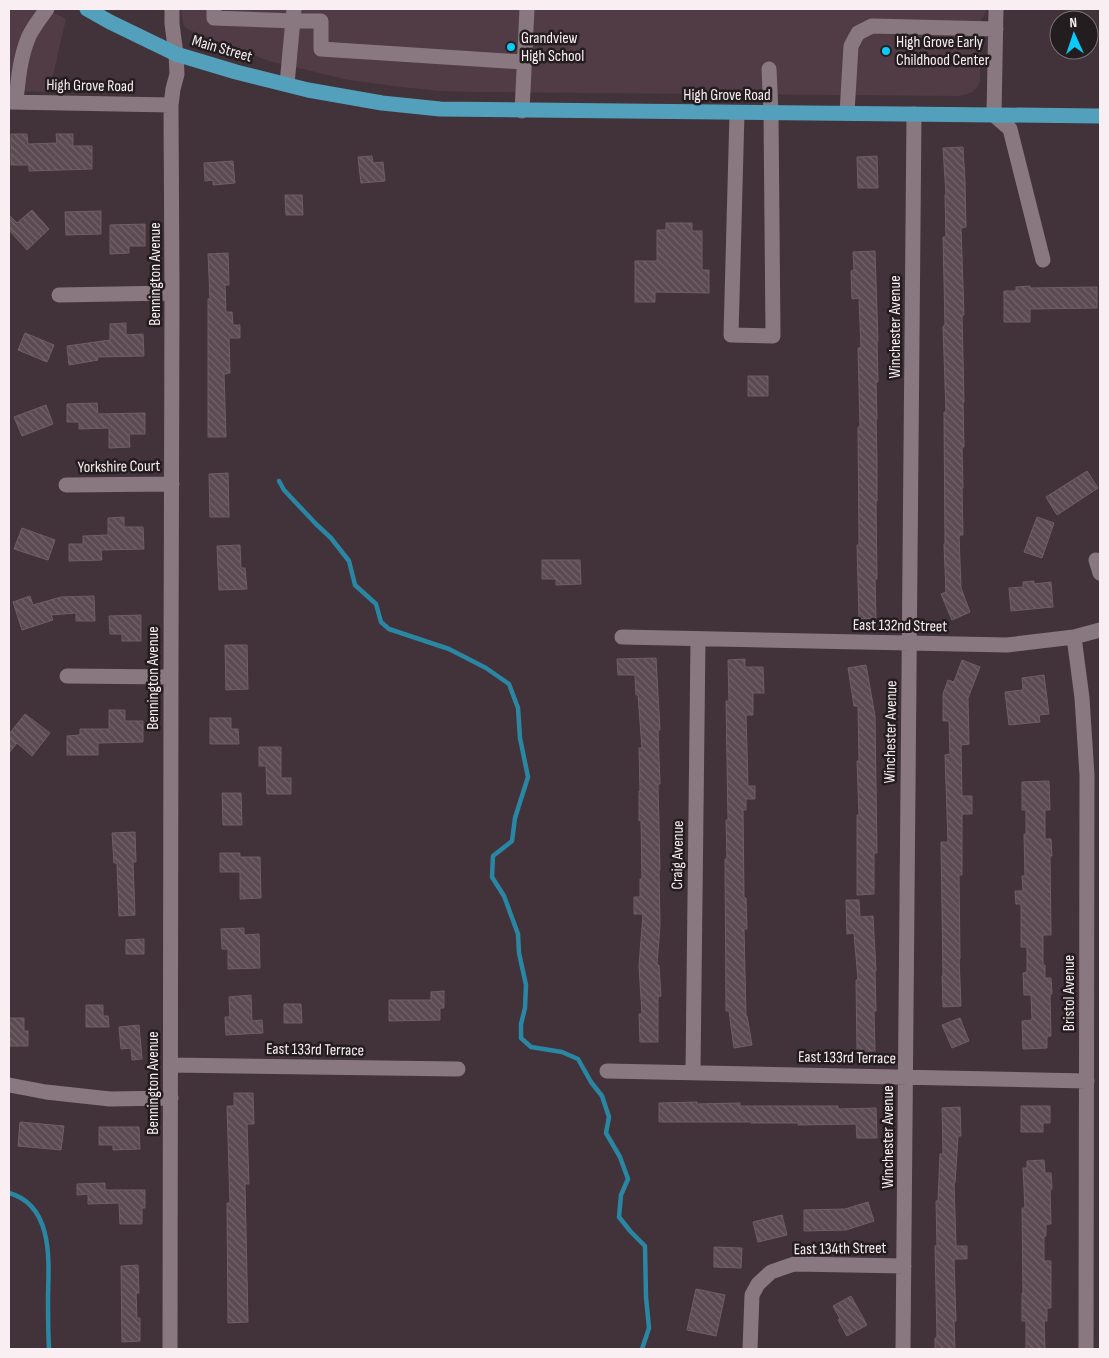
<svg xmlns="http://www.w3.org/2000/svg" width="1109" height="1358" viewBox="0 0 1109 1358" font-family="'Sofia Sans Condensed',sans-serif">
  <style>
    .built { fill: #513c46 }
    .lines { fill: none; stroke-linecap: round; stroke-linejoin: round }
    .stream { stroke: #2a87a4; stroke-width: 4.5 }
    .building { fill: url(#building-back-hatch); stroke: #6f5e65 }
    .minor { stroke: #89787f; stroke-width: 15 }
    .major { stroke: #52a0bb; stroke-width: 15 }
    .poi-dot { fill: #0acafa; stroke: #241d1f; stroke-width: 2 }
    .labels { text-anchor: middle; dominant-baseline: central; stroke-width: 5; stroke-linejoin: round; paint-order: stroke }
    .poi-label { font-size: 16px; fill: #f9eef2; stroke: #241d1f; text-anchor: start }
    .street-label { font-size: 16px; fill: #f9eef2; stroke: #241d1f }
  </style>
  <defs>
    <pattern id="building-back-hatch" width="6" height="6" patternUnits="userSpaceOnUse" patternTransform="scale(1.25)"><rect width="6" height="6" fill="#5b4a51"/><path d="M-1 5l2 2M0 0l6 6M5-1l2 2" fill="none" stroke="#73646a"/></pattern>
  </defs>
  <rect width="100%" height="100%" fill="#423239"/>
  <path class="built" d="M9,9h38l19,10 -17,73 -40,-1z
    M181,9h806l-3,7 -3,3 -1,62 -2,5 -6,6 -12,4 -486,-4 -34,-1 -39,-4 -52,-7 -80,-19 -80,-31 -4,-3 -2,-4z"/>
  <g class="lines">
    <path class="stream" d="M279,481l5,9 32,34 15,14 18,23 6,24 21,19 5,18 8,7 60,20 37,19 23,16 9,24 2,30 8,39 -13,41 -3,23 -19,15 -1,21 12,19 14,38 1,19 7,32 -1,23 -4,16v14l10,9 31,5 16,7 13,23 11,14 7,21 -3,16 14,24 8,22 -7,16 -2,22 12,15 14,14 1,51 3,31 -7,21
      M9,1193c44,12 40,67 39,102 0,18 0,36 1,54"/>
  </g>
  <path class="building" d="M11,134h16l1,10 29,-1 -1,-9h17v12h19v23l-63,2v-6h-18z
    M963,147l2,35 1,45 -5,1 3,87h-2l2,87h-1l1,45h-2l1,41h-1l1,47h-4l2,53 9,24 -18,8 -11,-26 5,-2 -2,-48h1l-1,-132h2l-3,-86h2l-2,-89h3l-1,-42h1l-3,-47z
    M372,156l1,7 10,-1 2,19 -24,2 -3,-26z
    M877,156l1,32h-20l-1,-31z
    M233,161l2,22 -22,2v-5l-8,1 -1,-18z
    M285,195h17l1,20h-17z
    M32,210l17,19 -22,21 -18,-20v-15l8,8z
    M101,211v23l-35,1 -1,-23z
    M666,223h26v8h10v39h7v23l-54,-1v10h-20v-41h22v-31h9z
    M145,224v22h-16v7l-19,1v-29z
    M875,251l3,90h-1l1,41h-2l1,37h-1l1,42v40h-1l1,78h-2l1,39 -17,1 -2,-74h2l-1,-118h2l-2,-79h3l-2,-50 -7,1 -1,-28 3,-1 -1,-18z
    M228,253l1,32h-4l1,27h6l1,13h7v13h-11l1,35 -6,1 2,63h-18v-138h2l-2,-45z
    M1030,286v2l67,-1v21l-67,1v13h-26v-31h12v-4z
    M126,323v12l17,-1 1,22 -47,1 1,3 -29,5 -2,-19 43,-6v-16z
    M25,333l29,12 -7,17 -29,-12z
    M748,376h20v20h-20z
    M97,403l1,11 47,-1v21h-16l1,13 -21,1v-20l-30,1v-7h-12v-18z
    M46,405l7,19 -31,12 -8,-19z
    M1087,471l11,17 -41,27 -11,-18z
    M228,473l1,44h-19l-1,-43z
    M124,517v10h19l1,22 -43,1 1,10 -33,1v-17h14v-8l25,-1v-17z
    M1037,517l17,6 -12,35 -18,-6z
    M22,528l33,12 -7,20 -34,-11z
    M240,545l1,23h4l2,21 -28,1 -2,-44z
    M542,560h38l1,24 -25,1v-6h-14z
    M1034,581v3l17,-2 2,25 -42,4 -2,-23 14,-1v-5z
    M30,596l3,9 28,-8 33,-1 1,25h-19v-8l-25,2 2,5 -31,10 -9,-28z
    M141,615v26h-19v-7h-12l-1,-18z
    M225,645h22l1,44 -22,1z
    M656,658l4,72h-2l2,54h-2l2,86h-1l1,55 -3,40h2l2,31 -3,1v45h-18l-1,-28h3l-3,-48 4,-52h-9v-17h6v-18h2l-1,-59 -2,1v-30h1l-1,-43h3l-4,-53h-2l-1,-20h-17l-1,-16z
    M745,659v8h18l1,26h-11v22h-7l2,71h7v13h-9v11h-3l1,88h2l1,31h-3l2,87h1l5,29 -18,3 -5,-37h-3l-1,-152h2l-1,-39h2l-2,-119h3l-1,-41z
    M962,660l18,7 -12,31 1,46 -8,1 1,51h10v18h-10v61h-3l1,84h-1l2,47 -18,1 -1,-31h1l-2,-134h7l-3,-87 5,-1 -1,-33h-6v-27l5,-14 6,2z
    M866,665l9,51 2,137h-3v41l-17,1v-80h2l-2,-54h2l-1,-55h-4l-6,-38z
    M1044,675l5,39 -10,1 1,7 -31,3 -4,-33 18,-2 -1,-12z
    M109,710h16v11h18v21l-45,1v12h-31v-19l13,-1v-6h29z
    M25,714l25,19 -18,23 -15,-13 -8,10v-19z
    M210,718h21v11h7l1,15h-29z
    M259,747h22v31h10v16h-24l-1,-28h-7z
    M1049,781l1,29h-5v29h6l1,17h-2l1,79h-8v30h2v13h6l1,16h-2l1,42h-4v12l-24,1 -1,-28 10,-1 -1,-25h-7l-1,-22 4,-1v-25h-6v-43h-5l-1,-13h8l-1,-15h3l-1,-42 2,1v-25h-4v-28z
    M222,793h19l1,32h-19z
    M135,832l1,30h-3l2,53 -16,1 -2,-53h-3l-2,-30z
    M220,853h20v4h20l1,41 -21,1v-27h-20z
    M846,900h13l1,17 13,-1 3,55h-1l1,40h-2l1,40h-18l-1,-71h2l-4,-47 -7,1z
    M244,928v7l15,-1 1,34 -32,1v-20h-6l-1,-20z
    M144,939v15h-18v-14z
    M444,991v17h-4v12l-51,1v-21h42v-8z
    M251,995l1,26 10,-1 1,13 -37,2 -1,-18h5l-1,-20z
    M284,1004h17l1,19h-18z
    M86,1005h17v11h5l1,11h-23z
    M9,1018h15v13h4v15h-18v-8h-1z
    M960,1018l9,23 -17,7 -10,-23z
    M139,1025l3,34 -10,1 -1,-12 -10,1 -2,-22z
    M234,1093h19l1,31h-7l2,60h-4l3,138 -20,1 -1,-120h3l-3,-97h7z
    M697,1102v2l43,-1v3h98v3l38,-1 1,30h-20l-1,-14 -58,1v-2h-47v-1h-92v-19z
    M1021,1106h29v17h-7v9h-22z
    M960,1107l1,29h-3l-3,47h-1l2,63h11v13h-13l2,62h-2l1,28h-20v-11h2l-1,-47 -1,-45h2l-1,-45h2l2,-47h3l-1,-46z
    M20,1122l44,4 -3,24 -43,-4z
    M99,1127h40l1,22 -27,1v-5h-14z
    M1044,1160l1,13h6l1,16 -2,1 1,34h-5v12h-2v25h7v47h-4v13h-3l1,28h-19v-28h-4v-28h1l-1,-85h3l-2,-40h4v-7z
    M105,1183v7h40v18h-3v16h-22l-1,-21 -31,1v-10l-11,1v-11z
    M868,1202l6,19 -28,9 -42,1v-21l41,-1z
    M782,1215l5,20 -29,7 -5,-20z
    M714,1247l28,1 -1,20 -27,-1z
    M138,1265l1,28h-3l1,25h3v23l-18,1 -1,-76z
    M696,1289l29,6 -9,41 -29,-6z
    M851,1296l16,29 -20,11 -9,-16 2,-1 -7,-13z"/>
  <g class="lines">
    <path class="minor" d="M214,9v9l80,3h27v28l202,13
      M996,9l-2,106 16,14 33,131
      M287,84l7,-75
      M9,102l162,3
      M16,102c2,-22 4,-45 13,-66 5,-10 12,-19 18,-27
      M522,111l5,-102
      M737,113l-6,222 42,1 -2,-223 -2,-44
      M847,113l4,-67 7,-13 14,-7 124,3
      M59,295l113,-2
      M66,485l106,-1
      M1096,560l4,13
      M622,637l385,8 67,-8 26,-7
      M1074,637l8,61 5,77 -1,574
      M67,676l104,1
      M171,1065l287,4
      M607,1071l480,10
      M693,1072l5,-433
      M9,1085l37,7 64,7 61,-1
      M170,1349l1,-672 1,-384 -1,-188 2,-16 4,-15 -1,-20 -4,-30v-15
      M750,1349l2,-54 6,-11 13,-12 23,-8 110,2
      M903,1349l11,-1235"/>
    <path class="major" d="M87,9l23,13 66,32 60,18 72,18 74,13 58,6 660,7"/>
  </g>
  <g class="poi-dot">
    <circle cx="511" cy="47" r="5"/>
    <circle cx="886" cy="51" r="5"/>
  </g>
  <g class="labels">
    <g class="poi-label">
      <text x="521" y="38">Grandview<tspan x="521" dy="18">High School</tspan></text>
      <text x="896" y="42">High Grove Early<tspan x="896" dy="18">Childhood Center</tspan></text>
    </g>
    <g class="street-label">
      <text transform="translate(222 49) rotate(16)">Main Street</text>
      <text transform="translate(90 86) rotate(1)">High Grove Road</text>
      <text x="727" y="95">High Grove Road</text>
      <text transform="translate(155 274) rotate(-90)">Bennington Avenue</text>
      <text transform="translate(895 327) rotate(-90)">Winchester Avenue</text>
      <text transform="translate(119 467) rotate(-1)">Yorkshire Court</text>
      <text transform="translate(900 626) rotate(1)">East 132nd Street</text>
      <text transform="translate(153 678) rotate(-90)">Bennington Avenue</text>
      <text transform="translate(891 732) rotate(-89)">Winchester Avenue</text>
      <text transform="translate(678 855) rotate(-89)">Craig Avenue</text>
      <text transform="translate(1069 993) rotate(-90)">Bristol Avenue</text>
      <text transform="translate(315 1050) rotate(1)">East 133rd Terrace</text>
      <text transform="translate(847 1058) rotate(1)">East 133rd Terrace</text>
      <text transform="translate(153 1083) rotate(-90)">Bennington Avenue</text>
      <text transform="translate(888 1137) rotate(-90)">Winchester Avenue</text>
      <text transform="translate(840 1249) rotate(-1)">East 134th Street</text>
    </g>
  </g>
  <rect width="1109" height="1358" fill="none" stroke="#f9eef2" stroke-width="20"/>
  <g transform="translate(1074 35) rotate(357)"><circle r="24" fill="#241d1f" stroke="#797173"/>
  <path d="M0-4L9 19L0 12L-9 19Z" fill="#0acafa"/>
  <text y="-8" font-size="14" font-weight="bold" text-anchor="middle" fill="#f9eef2">N</text>
  </g>
</svg>
